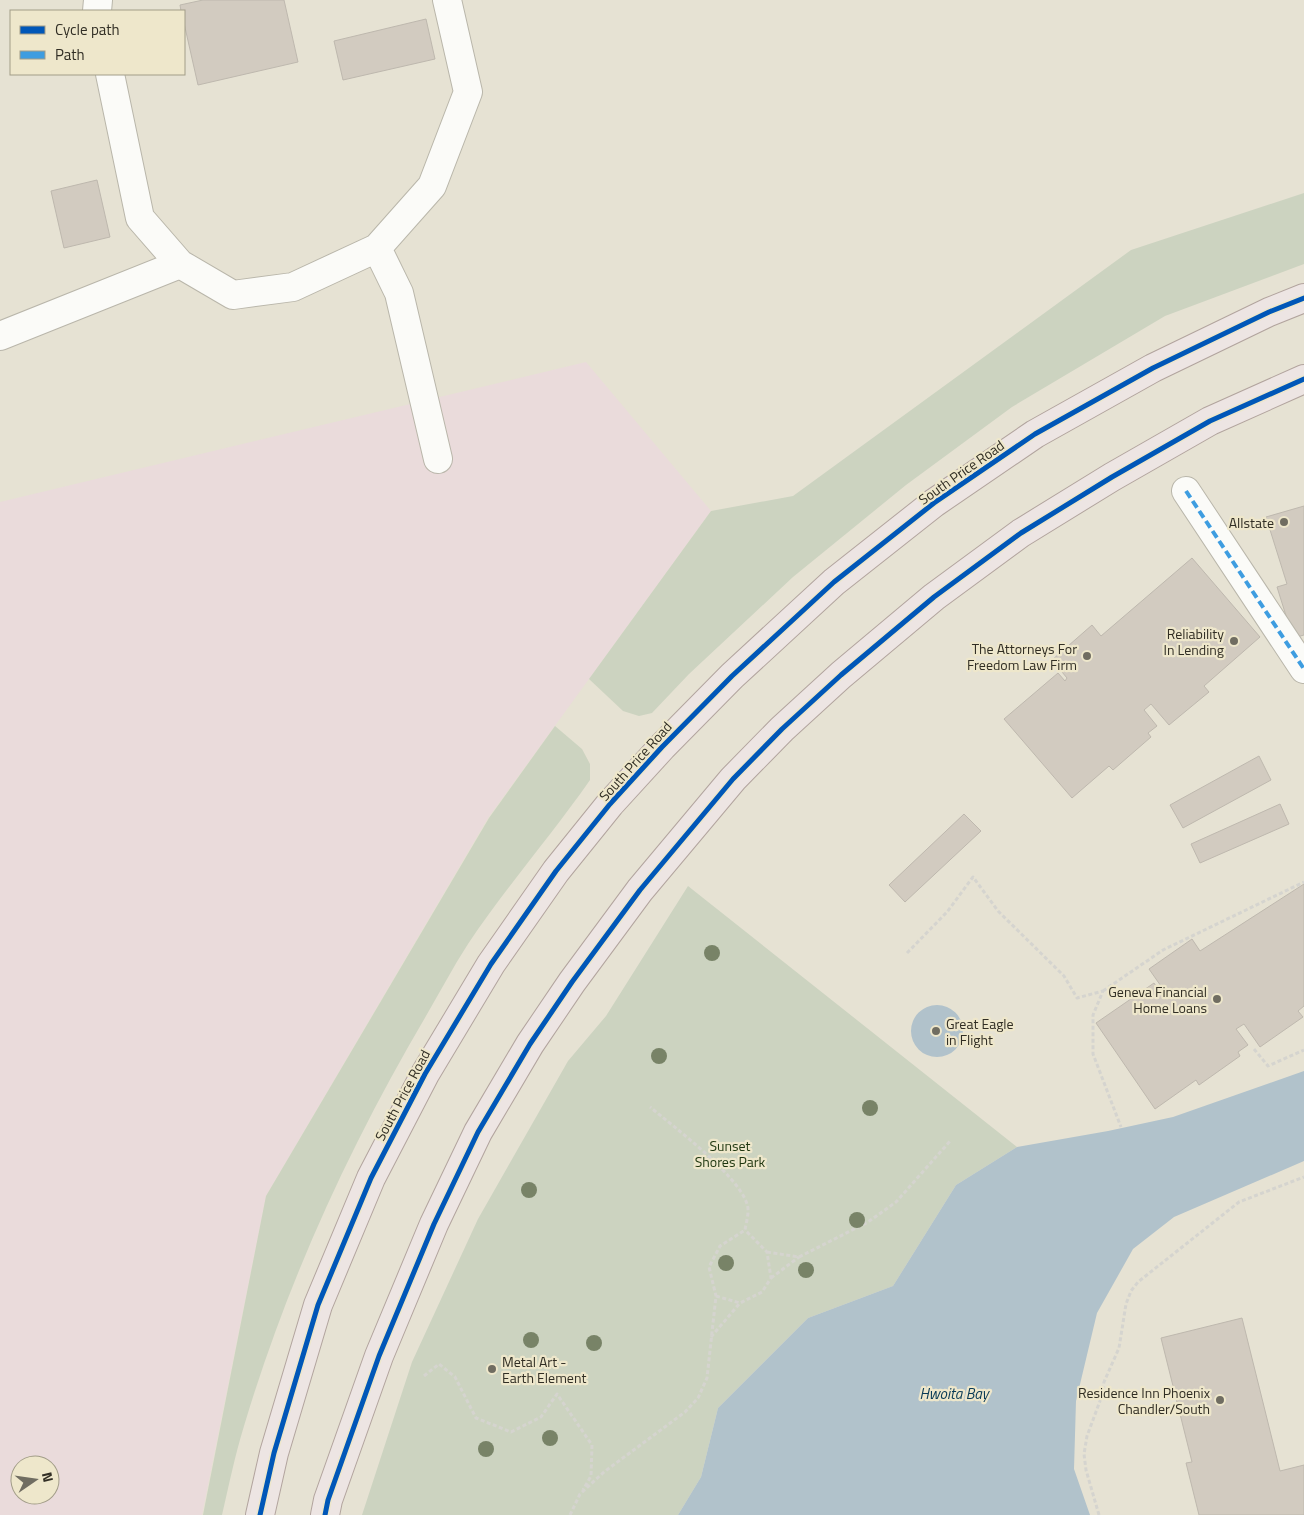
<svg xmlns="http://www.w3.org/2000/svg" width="1304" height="1515" viewBox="0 0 1304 1515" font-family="'Titillium Web',sans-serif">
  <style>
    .industrial { fill: #eadbdb; fill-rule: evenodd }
    .green { fill: #ccd3c0 }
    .water { fill: #b1c2cb }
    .building { fill: #d2cbc0; stroke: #beb8ae }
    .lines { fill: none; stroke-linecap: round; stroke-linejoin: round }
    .minor-casing { stroke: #b9b6aa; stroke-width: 30 }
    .major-casing { stroke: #b2a49e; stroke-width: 30 }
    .path { stroke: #d5d4cf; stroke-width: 3; stroke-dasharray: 4 2.5; stroke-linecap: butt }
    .minor { stroke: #fbfbf8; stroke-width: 28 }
    .major { stroke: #ede5e3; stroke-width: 28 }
    .quiet { stroke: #3e9de0; stroke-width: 4; stroke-dasharray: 8 4; stroke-linecap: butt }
    .cycleway-casing { stroke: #eee7cb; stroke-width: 8 }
    .cycleway { stroke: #0057b8; stroke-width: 5 }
    .tree { fill: #788367 }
    .poi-dot { fill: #706d61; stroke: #eee7cb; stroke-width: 2 }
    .labels { text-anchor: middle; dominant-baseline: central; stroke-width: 4.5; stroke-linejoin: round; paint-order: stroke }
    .street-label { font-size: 14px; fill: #312e24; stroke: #eee7cb }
    .poi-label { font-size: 14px; fill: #312e24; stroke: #eee7cb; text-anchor: end }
    .park-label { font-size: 14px; fill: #1e360f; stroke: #eee7cb }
    .water-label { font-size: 15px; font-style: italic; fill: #083a56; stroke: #eee7cb }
  </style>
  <rect width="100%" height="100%" fill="#e6e2d3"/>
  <path class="industrial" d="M586,362l125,149 -223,307 -222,378 -64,319h-202v-1013zM20,1465h30v30h-30z"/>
  <path class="green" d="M1304,193v71l-139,52 -153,91 -106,78 -113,92 -104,97 -37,39 -13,3 -16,-5 -34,-32 122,-168 82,-15 338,-246z
    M555,726l27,23 8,15v16c-39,56 -84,107 -122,164 -15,23 -28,48 -42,72 -76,129 -139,266 -182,410 -9,29 -15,59 -22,89h-19l63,-319 223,-378z
    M688,886l329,261 -61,38 -63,101 -85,32 -90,90 -17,69 -23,38h-316l50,-153 66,-143 90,-158 38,-45z"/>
  <path class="water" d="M911 1031a26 26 0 1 1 52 0a26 26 0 1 1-52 0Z
    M1304,1071v90l-130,56 -41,32 -36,64 -21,88 -2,68 16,46h-412l23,-38 17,-69 90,-90 85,-32 63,-101 61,-38 91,-16 65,-14z"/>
  <path class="building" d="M203,0h81l14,62 -100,23 -14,-62v-12h-3l-1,-6z
    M426,19l9,40 -92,21 -9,-39z
    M97,180l13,57 -46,11 -13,-57z
    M1304,506v129l-11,3 -16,-51 10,-3 -21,-67z
    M1192,558l68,79 -56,49 5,6 -40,33 -18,-21 -7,6 13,16 -9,7 3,4 -38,33 -4,-4 -37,32 -68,-79 54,-46 7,8 2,-3 -15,-18 40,-35 9,11z
    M1259,756l12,24 -88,48 -13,-23z
    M1280,804l9,20 -89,39 -9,-19z
    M964,814l17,17 -76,71 -16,-17z
    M1304,884v122l-6,5 5,6 -43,30 -16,-23 -8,5 12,16 -10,7 2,4 -41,29 -3,-5 -41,29 -59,-86 58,-40 6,9 3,-3 -14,-20 43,-30 8,12z
    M1242,1318l38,153 24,-6v50h-105l-13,-52 6,-1 -31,-124z"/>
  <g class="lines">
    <defs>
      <path id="minor" d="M97,11l1,-11
        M110,74l30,144 40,46 53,31 60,-8 84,-39 55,-62 36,-94 -21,-92
        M377,248l22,45 39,166
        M0,336l180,-72
        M1186,491l118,178"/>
      <path id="major" d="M260,1515l14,-62 44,-148 53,-127 54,-104 66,-110 65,-93 54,-67 52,-57 70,-71 102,-94 100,-79 101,-69 118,-66 116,-56 35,-14
        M325,1515l3,-15 51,-144 55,-132 44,-92 52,-88 42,-62 68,-92 93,-111 49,-50 59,-54 93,-78 87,-64 91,-56 98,-56 94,-42"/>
    </defs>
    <use href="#minor" class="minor-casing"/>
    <use href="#major" class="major-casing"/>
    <path class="path" d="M907,953l40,-41 26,-35 25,34 66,65 13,22 26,-7 -10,24v39l28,73
      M1103,991l60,-41 141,-68
      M1254,1049l14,17 36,-16
      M767,1252l32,5 69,-35 28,-20 55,-62
      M771,1278l28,-21
      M716,1296l24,7 22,-11 9,-14 -4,-26 -22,-22
      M711,1337l29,-34
      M424,1376l15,-12 16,13 21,41 35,14 30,-15 16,-23 35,51 -1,31 -8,14
      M570,1515l10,-21 24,-22 81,-60 13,-14 9,-20 9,-82 -7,-29 11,-21 25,-16c1,-7 5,-19 2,-26 -9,-29 -73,-77 -97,-97
      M1099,1515l-13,-45 -2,-16 3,-18 13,-35 4,-19 15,-34 7,-44 5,-13 7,-9 101,-80 65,-25"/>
    <use href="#minor" class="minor"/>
    <use href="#major" class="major"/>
    <path class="quiet" d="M1186,491l118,178"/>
    <defs>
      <path id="cycleway" d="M260,1515l14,-62 44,-148 53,-127 54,-104 66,-110 65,-93 54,-67 52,-57 70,-71 102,-94 100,-79 101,-69 118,-66 116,-56 35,-14
        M325,1515l3,-15 51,-144 55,-132 44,-92 52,-88 42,-62 68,-92 93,-111 49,-50 59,-54 93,-78 87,-64 91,-56 98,-56 94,-42"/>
    </defs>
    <use href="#cycleway" class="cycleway-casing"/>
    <use href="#cycleway" class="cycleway"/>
  </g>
  <g class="tree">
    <circle cx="712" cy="953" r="8"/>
    <circle cx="659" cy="1056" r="8"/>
    <circle cx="870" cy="1108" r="8"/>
    <circle cx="529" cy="1190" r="8"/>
    <circle cx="857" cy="1220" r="8"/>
    <circle cx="726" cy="1263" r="8"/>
    <circle cx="806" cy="1270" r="8"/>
    <circle cx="531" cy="1340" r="8"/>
    <circle cx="594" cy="1343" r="8"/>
    <circle cx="550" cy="1438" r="8"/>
    <circle cx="486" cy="1449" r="8"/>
  </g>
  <g class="poi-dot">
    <circle cx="1284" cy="522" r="5"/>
    <circle cx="1234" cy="641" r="5"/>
    <circle cx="1087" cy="656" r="5"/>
    <circle cx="1217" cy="999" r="5"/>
    <circle cx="936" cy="1031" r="5"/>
    <circle cx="492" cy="1369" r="5"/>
    <circle cx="1220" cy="1400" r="5"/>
  </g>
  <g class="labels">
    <g class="street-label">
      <text transform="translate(961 472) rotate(-35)">South Price Road</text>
      <text transform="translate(635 761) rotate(-48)">South Price Road</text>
      <text transform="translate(402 1095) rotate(-62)">South Price Road</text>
    </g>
    <g class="poi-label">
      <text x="1274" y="522">Allstate</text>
      <text x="1224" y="633">Reliability<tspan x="1224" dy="16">In Lending</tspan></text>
      <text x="1077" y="648">The Attorneys For<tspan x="1077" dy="16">Freedom Law Firm</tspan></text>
      <text x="1207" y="991">Geneva Financial<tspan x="1207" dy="16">Home Loans</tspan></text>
      <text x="946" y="1023" text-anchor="start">Great Eagle<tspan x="946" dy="16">in Flight</tspan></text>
      <text x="502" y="1361" text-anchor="start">Metal Art -<tspan x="502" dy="16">Earth Element</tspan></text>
      <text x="1210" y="1392">Residence Inn Phoenix<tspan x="1210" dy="16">Chandler/South</tspan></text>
    </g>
    <g class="park-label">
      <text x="730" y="1145">Sunset<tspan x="730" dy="16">Shores Park</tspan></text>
    </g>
    <g class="water-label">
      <text x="954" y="1393">Hwoita Bay</text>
    </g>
  </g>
  <rect x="10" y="10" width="175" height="65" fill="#eee7cb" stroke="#a29d88"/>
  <rect x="20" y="26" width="25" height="8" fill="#0057b8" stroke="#a29d88"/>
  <text x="55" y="35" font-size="15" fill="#312e24">Cycle path</text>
  <rect x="20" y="51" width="25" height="8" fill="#3e9de0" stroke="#a29d88"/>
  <text x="55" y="60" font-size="15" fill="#312e24">Path</text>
  <g transform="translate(35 1480) rotate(77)"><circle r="24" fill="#eee7cb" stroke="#a29d88"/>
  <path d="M0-4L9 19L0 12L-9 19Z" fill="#706d61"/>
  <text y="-8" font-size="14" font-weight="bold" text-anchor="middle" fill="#312e24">N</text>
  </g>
</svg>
